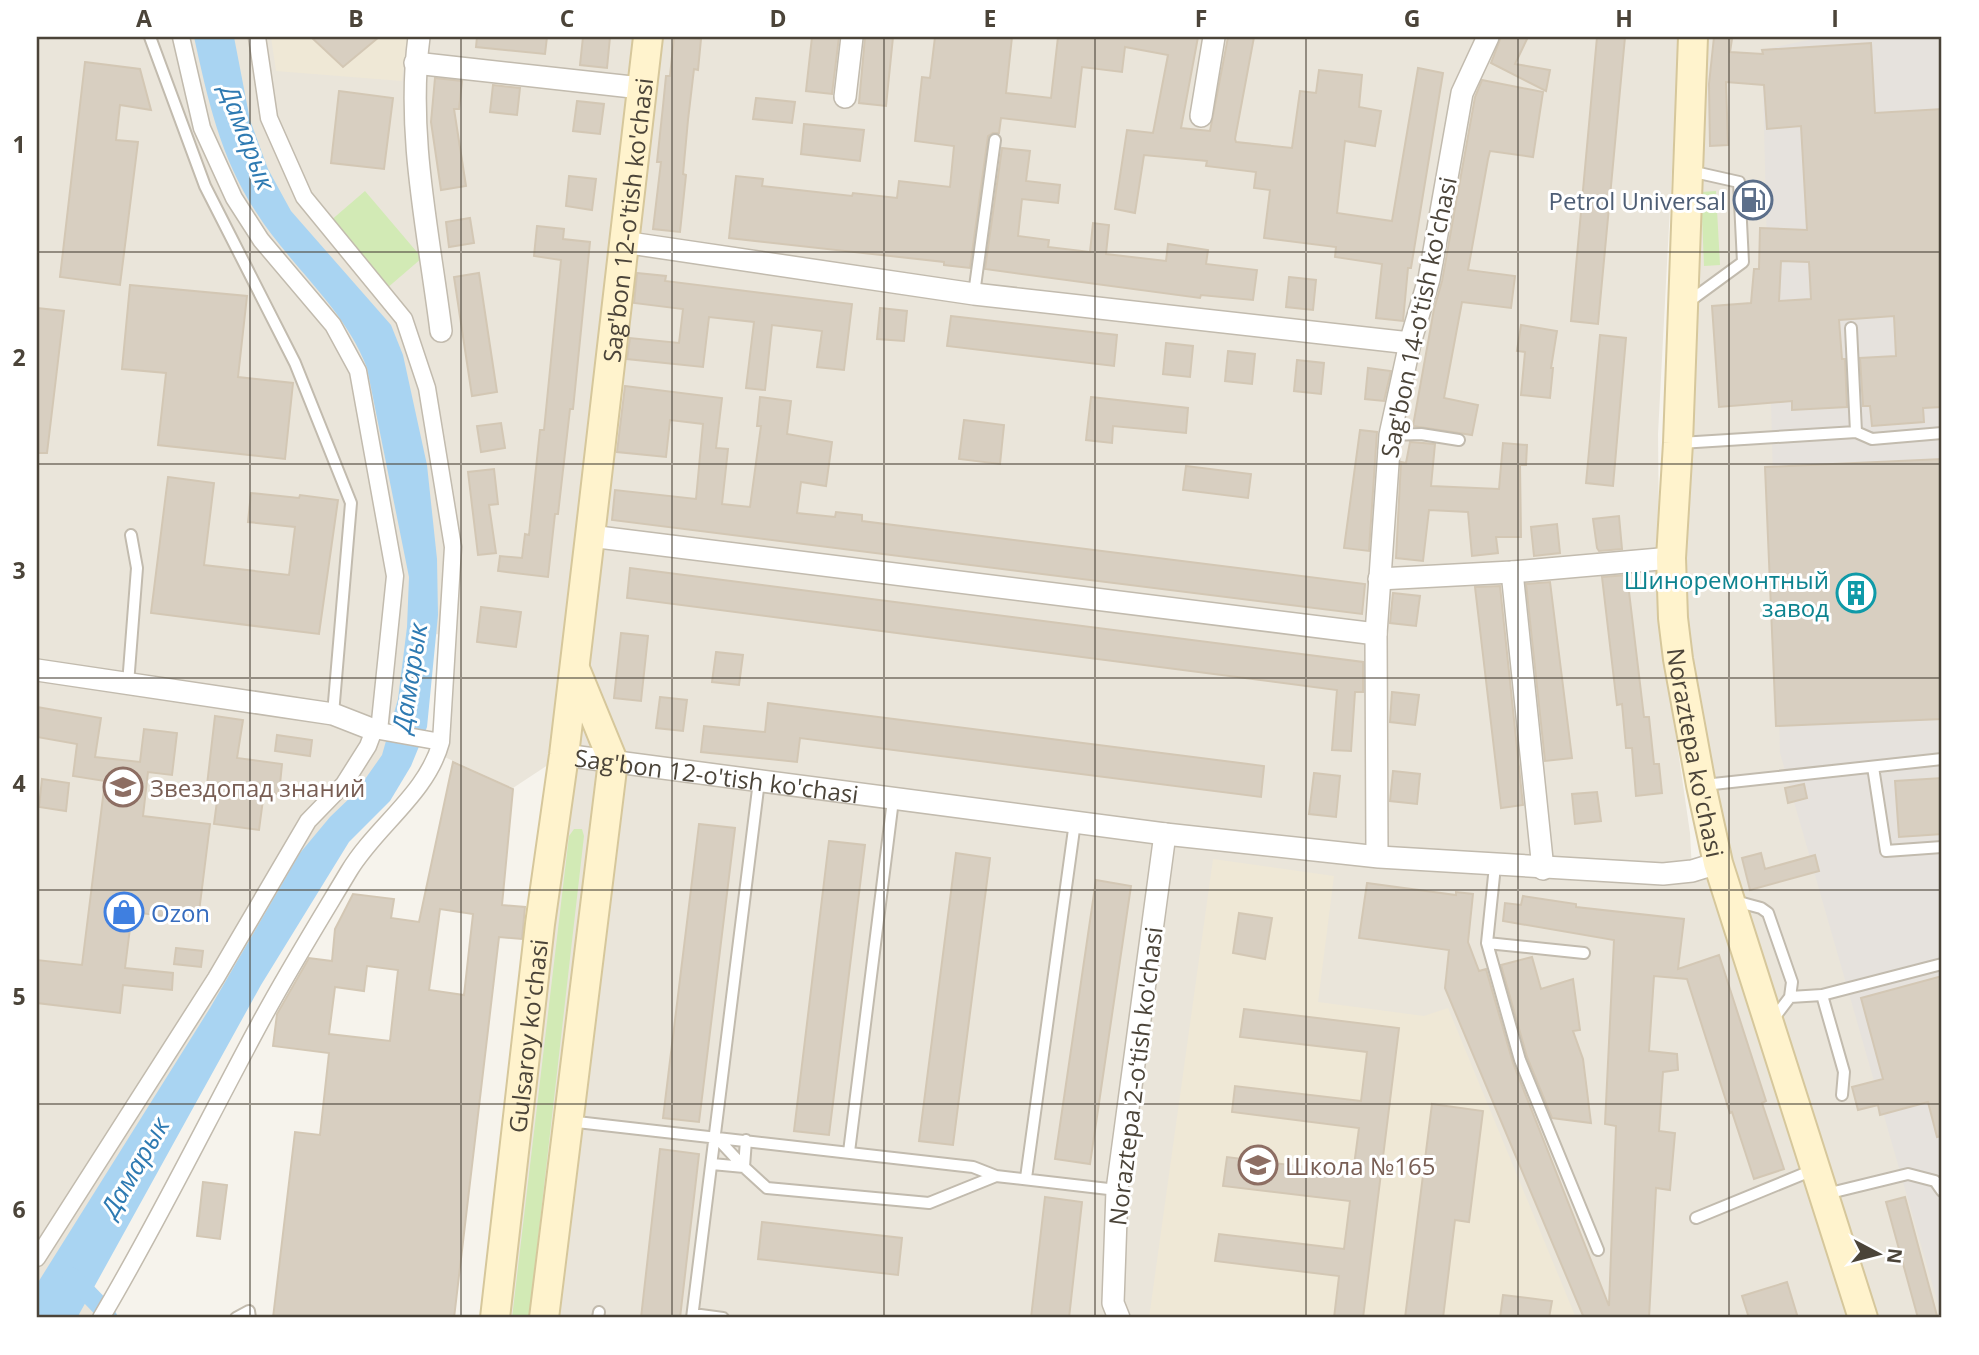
<svg xmlns="http://www.w3.org/2000/svg" width="1979" height="1355" viewBox="0 0 1979 1355" font-family="'Open Sans',sans-serif">
  <style>
    .residential { fill: #eae5da }
    .industrial { fill: #e6e2dd }
    .education { fill: #efe8d6 }
    .green { fill: #d2eab5 }
    .water { fill: #a9d4f2 }
    .lines { fill: none; stroke-linecap: round; stroke-linejoin: round }
    .canal { stroke: #a9d4f2; stroke-width: 19 }
    .building { fill: #d8cfc1; stroke: #d3c7b4; stroke-width: 2; fill-rule: evenodd }
    .service-casing { stroke: #c2bbae; stroke-width: 14 }
    .pedestrian-casing { stroke: #c2bbae; stroke-width: 19 }
    .minor-casing { stroke: #c2bbae; stroke-width: 24 }
    .secondary-casing { stroke: #d6c79b; stroke-width: 32 }
    .service { stroke: #fff; stroke-width: 10 }
    .pedestrian { stroke: #fff; stroke-width: 16 }
    .minor { stroke: #fff; stroke-width: 21 }
    .secondary { stroke: #fff3cd; stroke-width: 28 }
    .grid { fill: none; stroke: #4b4439; stroke-width: 2; stroke-opacity: 0.55 }
    .labels { text-anchor: middle; dominant-baseline: central; stroke-width: 6; stroke-linejoin: round; paint-order: stroke }
    .service-label { font-size: 24px; fill: #4e5e75; stroke: #fff; text-anchor: end }
    .street-label { font-size: 24px; fill: #4b4439; stroke: #fff }
    .culture-label { font-size: 24px; fill: #0d838f; stroke: #fff; text-anchor: end }
    .education-label { font-size: 24px; fill: #785e54; stroke: #fff; text-anchor: start }
    .shop-label { font-size: 24px; fill: #366cbe; stroke: #fff; text-anchor: start }
    .water-label { font-size: 26px; font-style: italic; fill: #2e7ab2; stroke: #fff }
    .neatline { fill: none; stroke: #4b4439; stroke-width: 2.5 }
    .grid-label { font-size: 23px; text-anchor: middle; font-weight: bold; fill: #4b4439 }
  </style>
  <rect width="100%" height="100%" fill="#f6f3ec"/>
  <path class="residential" d="M37,37h180l35,124 92,125 71,229 -15,227 -329,534 29,30 8,12h-71z
    M219,37h1460l-21,397 2,192 30,207 2,38 26,-8 145,455h-1368l68,-563 -50,33 -75,-34 10,-119 -27,-2 -32,-265 -103,-147z
    M1697,37h245v1281h-77l-136,-457 -44,-239 -7,-179z"/>
  <path class="industrial" d="M1813,37h129v1281l-162,-565 -18,-703 51,-11z"/>
  <path class="education" d="M271,37h136l-5,44 -126,-10z
    M1213,859l121,17 -16,126 106,14 24,-8 128,310h-427z"/>
  <path class="green" d="M365,191l57,67 -36,31 -57,-67z
    M1716,191l4,74 -16,1 -3,-74z
    M574,829h8l2,7 -55,482h-17l57,-482z"/>
  <path class="water" d="M194,37h40l16,83 18,49 23,42 100,114 12,30 24,110 10,94 1,56 -11,112 -16,39 -21,35 -41,41 -88,143 -184,333h-40v-34l173,-276 90,-155 30,-36 26,-25 26,-37 16,-56 9,-72 2,-50 -42,-209c-23,-61 -77,-102 -111,-156 -36,-55 -48,-112 -62,-175z"/>
  <g class="lines">
    <path class="canal" d="M72,1277l28,29 8,12"/>
  </g>
  <path class="building" d="M311,37h68l-36,30z
    M477,37h70l-2,17 -69,-7z
    M583,37h27l-3,31 -27,-3z
    M674,37l27,2 -3,31 -4,-1 -6,51 -5,54 3,1 -6,57 -27,-3 8,-67h-4l6,-56 3,-30h4z
    M812,37h27l-7,57 -26,-3z
    M865,37h28l-7,69 -27,-3z
    M935,37h77l-6,56 45,5 7,-61h140l-17,91 29,3 18,-94h26l-19,102 1,3 56,6 8,-57 16,2 3,-23 43,5 -3,32 22,4 -6,35 -30,-5 -8,72 55,8 26,-153 25,5 -32,195h-3l-5,53 -27,-3 6,-54 -47,-7 1,-10 -72,-9 6,-48 -16,-2 2,-16 -50,-6 1,-5 -63,-6 -9,58 -20,-4 12,-79 26,3 15,-78 -43,-8 -3,25 -40,-5 -7,60 -74,-9 -2,15h-6l-5,3 -18,132 -26,-3v-3l-215,-24 7,-62 27,3 -1,7 90,10 1,-3 44,5 2,-17 51,6 4,-41 -39,-5 7,-64 8,1z
    M1501,37h27l-13,27 35,6 -4,21 -55,-28z
    M1597,37h28l-27,287 -27,-3z
    M1714,37l18,2 -2,13 33,2 -1,-4 109,-7 4,70 67,-4v298l-19,1 1,14 -52,4 -2,-20h-7l-3,-48 36,-2 -2,-40 -55,4 3,39h3l2,48 -55,3v-9l-73,6 -7,-101 39,-3 3,-34h5l1,-41 47,2 -6,-104 -34,3 -3,-44 -38,-3 2,63 -18,1 -1,-62zM1781,261l28,1 2,37 -32,2z
    M85,62l55,7 11,41 -31,-5 -4,35 22,2 -18,143 -60,-8z
    M435,78l27,3 -3,28h-5l12,77 -25,4 -10,-68z
    M1482,80l61,12 -10,65 -43,-6 -2,8 -20,111 47,6 -4,32 -49,-6 -18,96 34,7 -6,30 -59,-9 21,-117 8,-28 33,-184z
    M493,85l27,3 -3,27 -27,-3z
    M339,91l54,7 -9,71 -53,-6z
    M756,98l39,4 -3,21 -39,-4z
    M577,101l27,3 -4,30 -27,-3z
    M804,124l60,6 -4,31 -59,-7z
    M1002,148l28,3 -4,30 34,4 -2,18 -36,-4 -4,37 31,4 -1,7 42,5 3,-29 16,2 -3,29 60,7 2,-17 40,6 -2,14 51,6 -4,30 -52,-5 -1,3 -215,-29z
    M569,176l27,3 -4,31 -26,-4z
    M470,218l4,25 -25,4 -3,-25z
    M537,226l27,3 -1,10 27,3 -17,167h-3l-12,105h-3l-7,63 -50,-6 2,-15 22,2 3,-24 4,1 11,-105h4l17,-170 -27,-4z
    M479,273l18,119 -25,4 -18,-119z
    M637,273l29,3 -1,5 187,23 -8,66 -27,-3 5,-36 -50,-6 -7,65 -19,-2 8,-66 -45,-5 -6,50 -76,-8 3,-21 49,5 4,-34 -49,-6z
    M1289,277l27,3 -3,30 -27,-3z
    M130,285l117,11 -9,81 55,6 -8,76 -127,-14 8,-72 -44,-4z
    M37,308l27,3 -17,142h-10z
    M880,308l27,3 -3,30 -27,-2z
    M951,316l166,19 -3,31 -167,-20z
    M1521,325l36,6 -6,37h2l-3,30 -29,-3 4,-43 -8,-1z
    M1600,335l26,3 -13,148 -27,-3z
    M1166,343l27,3 -3,31 -27,-3z
    M1228,351l27,3 -3,30 -27,-3z
    M1297,360l27,3 -3,31 -27,-3z
    M1368,368l23,3 -7,30 -19,-2z
    M625,386l97,12 -6,50 12,1 -6,55 28,3 11,-81h-4l3,-29 31,4 -4,33 45,8 -6,44 -25,-4 -4,31 38,4 1,-5 26,3v6l503,63 -3,30 -750,-94 3,-30 81,9 7,-75 -33,-4 -4,37 -49,-5z
    M1091,397l97,11 -2,25 -73,-7 -1,17 -26,-3z
    M964,420l40,5 -4,39 -41,-5z
    M501,423l4,25 -24,4 -4,-26z
    M1360,430l17,2 -8,119 -25,-3z
    M1410,442l25,2 -4,42 68,3 4,-46 24,2 -1,20h-6l1,72h-25l2,16 -26,3 -4,-44 -39,-2 -6,51 -27,-3 5,-96 5,1z
    M1942,459v260l-166,7 -11,-259z
    M1186,466l65,8 -3,24 -65,-8z
    M494,469l4,35 -9,1 7,48 -18,2 -10,-83z
    M168,477l46,6 -10,82 85,10 6,-48 -47,-5 3,-29 48,5 1,-3 38,5 -19,134 -168,-21z
    M1619,516l3,33 -23,2 -2,-3 -4,-29z
    M1557,524l3,29 -26,3 -3,-29z
    M630,568l733,94v30h-8l-4,59 -19,-1 5,-60 -710,-92z
    M1627,575l17,142h5l5,47h5l3,29 -26,3 -4,-48h-6l-4,-44 -5,1 -15,-128z
    M1550,582l22,176 -27,3 -19,-177z
    M1500,586l23,219 -22,3 -26,-221z
    M1393,593l27,3 -4,30 -26,-3z
    M481,607l40,5 -5,35 -39,-5z
    M621,633l27,3 -7,65 -27,-3z
    M716,652l27,3 -4,30 -27,-3z
    M1392,692l27,3 -4,30 -25,-3z
    M660,697l27,3 -4,31 -27,-3z
    M768,703l496,63 -3,31 -461,-59 -3,24 -96,-10 3,-26 61,6z
    M37,707l64,11 -6,39 45,5 4,-33 33,4 -5,42 -24,-3 -5,44 67,8 -12,96 -66,-8 -7,56 48,5 -1,17 -49,-5 -3,28 -83,-10v-43l45,5 23,-184 -32,-5 4,-32 -40,-7z
    M215,716l28,4 -6,38 45,6 -3,30 -15,-2 -5,38 -45,-6 5,-38 -12,-1z
    M277,735l35,5 -2,16 -35,-5z
    M453,762l60,27 -11,116 23,2 -3,32 -23,-2 -45,381h-181l22,-186 25,3 9,-82 -56,-7 4,-32 32,-56 23,3 3,-32 18,-35 41,5 -3,19 28,4zM440,909l33,5 -9,81 -35,-5zM367,966l31,4 -8,71 -61,-7 6,-47 29,4z
    M1393,771l27,3 -3,30 -27,-3z
    M1314,773l26,3 -4,41 -27,-3z
    M1942,778v56l-43,3 -4,-56z
    M42,779l27,4 -3,28 -27,-4z
    M1804,784l3,14 -19,5 -3,-15z
    M1597,792l4,29 -26,3 -3,-30z
    M699,824l36,4 -36,294 -36,-4z
    M829,841l36,4 -36,290 -35,-4z
    M956,853l34,5 -37,287 -34,-4z
    M1761,853l4,16 50,-14 4,16 -69,19 -8,-32z
    M1096,880l35,6 -41,278 -35,-5z
    M1367,883l89,12v-3l17,2 -5,48 11,29 7,-2 27,94 96,243 7,-180 -11,-2 9,-184 -111,-19 2,-18 16,2 2,-9 53,8v3l108,12 -6,50 41,-14 47,146 -4,2 22,66 -30,10 -22,-67 -2,1 -43,-134 -33,-3 -5,75 28,3 1,16 -15,2 -4,59 16,2 -5,57 -14,-2 -7,130h-65l-139,-330 4,-38 -90,-12z
    M1239,913l33,5 -7,41 -32,-6z
    M176,948l27,3 -2,16 -27,-3z
    M1532,957l9,32 32,-10 7,51 -7,1 10,28 8,64 -39,-5 -25,-61 -26,-92z
    M1942,976v160l-5,1 -9,-35 -48,13 -2,-10 -20,5 -6,-23 31,-8 -22,-81z
    M1244,1009l155,19 -36,290h-29l5,-42 -124,-15 4,-27 125,15 6,-48 -127,-15 4,-29 126,16 6,-45 -127,-16 3,-26 126,15 6,-49 -127,-15z
    M1432,1104l51,7 -14,111 -14,-2 -12,98h-38z
    M660,1149l39,5 -19,164h-39z
    M203,1182l24,3 -7,54 -23,-3z
    M1045,1197l37,5 -13,116h-38z
    M1905,1197l32,119 -9,2h-10l-32,-116z
    M762,1222l140,16 -4,37 -140,-16z
    M1787,1282l11,36h-49l-7,-22z
    M1503,1295l49,6 -3,17h-49z"/>
  <g class="lines">
    <defs>
      <path id="service" d="M150,37l55,149 90,177 56,140 -18,211
        M974,294l21,-154
        M1687,303l56,-41 -4,-80 -49,-11
        M1856,432l16,7 70,-6
        M1390,435l31,-1 38,6
        M1680,443l176,-11 -5,-104
        M128,684l9,-116 -6,-33
        M1873,767l13,84 56,-4
        M1704,785l238,-26
        M1495,866l-8,77 97,10
        M1735,901l26,7 7,5 24,69 -2,15 -19,25
        M1487,943l33,117 78,190
        M1822,995l22,77 -2,23
        M1790,997l32,-2 120,-31
        M568,1121l405,46 23,9 121,14
        M716,1137l28,30 23,21 162,15 67,-27
        M849,1152l44,-352
        M712,1164l32,3 2,-27
        M1026,1178l49,-356
        M1826,1194l82,-20 27,7 7,10
        M1696,1218l117,-48
        M693,1314l30,4
        M236,1318l13,-7 1,7
        M598,1318l1,-6
        M692,1318l67,-537"/>
      <path id="pedestrian" d="M181,37l21,91 32,70 27,42 72,85 25,46 37,205 -16,155
        M37,1258l179,-280 92,-157 36,-37 24,-38 6,-16 67,12
        M101,1318c57,-96 106,-197 159,-295 28,-52 59,-102 89,-152 27,-45 78,-77 92,-129l12,-195 -26,-159 -23,-69 -100,-122 -35,-79 -12,-81"/>
      <g id="minor">
        <path d="M419,37c-13,97 10,197 22,294"/>
        <path d="M415,63l226,25"/>
        <path d="M845,97l7,-60"/>
        <path d="M1201,116l13,-79"/>
        <path d="M623,242l351,52 436,49"/>
        <path d="M590,536l786,98"/>
        <path d="M1512,572l31,297"/>
        <path d="M1379,579l133,-7 159,-14"/>
        <path d="M37,670l296,44 41,16"/>
        <path id="s1" d="M564,755l601,79 214,23 284,17 29,-3 26,-8"/>
        <path d="M1377,856l-1,-222 14,-199 20,-92 19,-64 33,-186 26,-56"/>
        <path d="M1119,1318l-6,-15 4,-113 48,-356"/>
      </g>
      <g id="secondary">
        <path id="s2" d="M1693,37l-15,406 -7,115 2,60 5,41 23,126 17,78 145,455"/>
        <path id="s3" d="M495,1318l45,-394 24,-169 26,-219 58,-499"/>
        <path d="M544,1318l69,-557 -37,-90"/>
      </g>
    </defs>
    <use href="#service" class="service-casing"/>
    <use href="#pedestrian" class="pedestrian-casing"/>
    <use href="#minor" class="minor-casing"/>
    <use href="#secondary" class="secondary-casing"/>
    <use href="#service" class="service"/>
    <use href="#pedestrian" class="pedestrian"/>
    <use href="#minor" class="minor"/>
    <use href="#secondary" class="secondary"/>
  </g>
  <path class="grid" d="M250,37v1281M461,37v1281M672,37v1281M884,37v1281M1095,37v1281M1306,37v1281M1518,37v1281M1729,37v1281M37,252h1905M37,464h1905M37,678h1905M37,890h1905M37,1104h1905"/>
  <defs>
    <symbol id="fuel-ring" viewBox="-11 -11 22 22"><circle r="9.5" fill="#fff" stroke="#5c6f8a" stroke-width="1.5"/><path d="M-5.5-6h7V0h2V4h1.3V-2.5L3-4.5l.8-.8L6-3V5H2.5V1h-1V6h-7ZM-4.2-4.7v3.2H.2V-4.7Z" fill="#5c6f8a"/></symbol>
    <symbol id="building-ring" viewBox="-11 -11 22 22"><circle r="9.5" fill="#fff" stroke="#0f9aa8" stroke-width="1.5"/><path d="M-4-6H4V6H1V3H-1V6H-4ZM-2.5-4.3h1.7v1.8h-1.7ZM.8-4.3h1.7v1.8H.8ZM-2.5-1h1.7V.8h-1.7ZM.8-1h1.7V.8H.8Z" fill="#0f9aa8"/></symbol>
    <symbol id="school-ring" viewBox="-11 -11 22 22"><circle r="9.5" fill="#fff" stroke="#8d6e63" stroke-width="1.5"/><path d="M0-5L7-2L0 1L-7-2ZM-4 1L0 2.5L4 1V4Q0 6-4 4Z" fill="#8d6e63"/></symbol>
    <symbol id="shop-ring" viewBox="-11 -11 22 22"><circle r="9.5" fill="#fff" stroke="#3f7fe0" stroke-width="1.5"/><path d="M-5-2.5h2.3a2.7 3.5 0 0 1 5.4 0H5L5.5 6h-11ZM-1.5-2.5h3a1.5 2.3 0 0 0-3 0Z" fill="#3f7fe0"/></symbol>
  </defs>
  <g fill-rule="evenodd">
    <use href="#fuel-ring" x="1731" y="178" width="44" height="44"/>
    <use href="#building-ring" x="1834" y="571" width="44" height="44"/>
    <use href="#school-ring" x="101" y="765" width="44" height="44"/>
    <use href="#shop-ring" x="102" y="890" width="44" height="44"/>
    <use href="#school-ring" x="1236" y="1143" width="44" height="44"/>
  </g>
  <g class="labels">
    <g class="service-label">
      <text x="1726" y="200">Petrol Universal</text>
    </g>
    <g class="street-label">
      <text stroke="none"><textPath href="#s3" startOffset="1106">Sag'bon 12-o'tish ko'chasi</textPath></text>
      <text transform="translate(1418 317) rotate(-78)">Sag'bon 14-o'tish ko'chasi</text>
      <text stroke="none"><textPath href="#s2" startOffset="718">Noraztepa ko'chasi</textPath></text>
      <text stroke="none"><textPath href="#s1" startOffset="154">Sag'bon 12-o'tish ko'chasi</textPath></text>
      <text stroke="none"><textPath href="#s3" startOffset="284">Gulsaroy ko'chasi</textPath></text>
      <text transform="translate(1135 1076) rotate(-83)">Noraztepa 2-oʻtish ko'chasi</text>
    </g>
    <g class="culture-label">
      <text x="1829" y="579">Шиноремонтный<tspan x="1829" dy="28">завод</tspan></text>
    </g>
    <g class="education-label">
      <text x="150" y="787">Звездопад знаний</text>
      <text x="1285" y="1165">Школа №165</text>
    </g>
    <g class="shop-label">
      <text x="151" y="912">Ozon</text>
    </g>
    <g class="water-label">
      <text transform="translate(248 137) rotate(69)">Дамарык</text>
      <text transform="translate(409 678) rotate(-81)">Дамарык</text>
      <text transform="translate(134 1167) rotate(-60)">Дамарык</text>
    </g>
  </g>
  <rect width="1979" height="1355" fill="none" stroke="#ffffff" stroke-width="77"/>
  <g transform="translate(1878 1254) rotate(97)" stroke="#ffffff" stroke-width="5" paint-order="stroke">
  <path d="M0-5L12 26L0 18L-12 26Z" fill="#4b4439"/>
  <text y="-10" font-size="19" font-weight="bold" text-anchor="middle" fill="#4b4439">N</text>
  </g>
  <rect x="38" y="38" width="1902" height="1278" class="neatline"/>
  <g class="grid-label">
    <text x="144" y="27">A</text>
    <text x="356" y="27">B</text>
    <text x="567" y="27">C</text>
    <text x="778" y="27">D</text>
    <text x="990" y="27">E</text>
    <text x="1201" y="27">F</text>
    <text x="1412" y="27">G</text>
    <text x="1624" y="27">H</text>
    <text x="1835" y="27">I</text>
    <text x="19" y="153">1</text>
    <text x="19" y="366">2</text>
    <text x="19" y="579">3</text>
    <text x="19" y="792">4</text>
    <text x="19" y="1005">5</text>
    <text x="19" y="1218">6</text>
  </g>
</svg>
